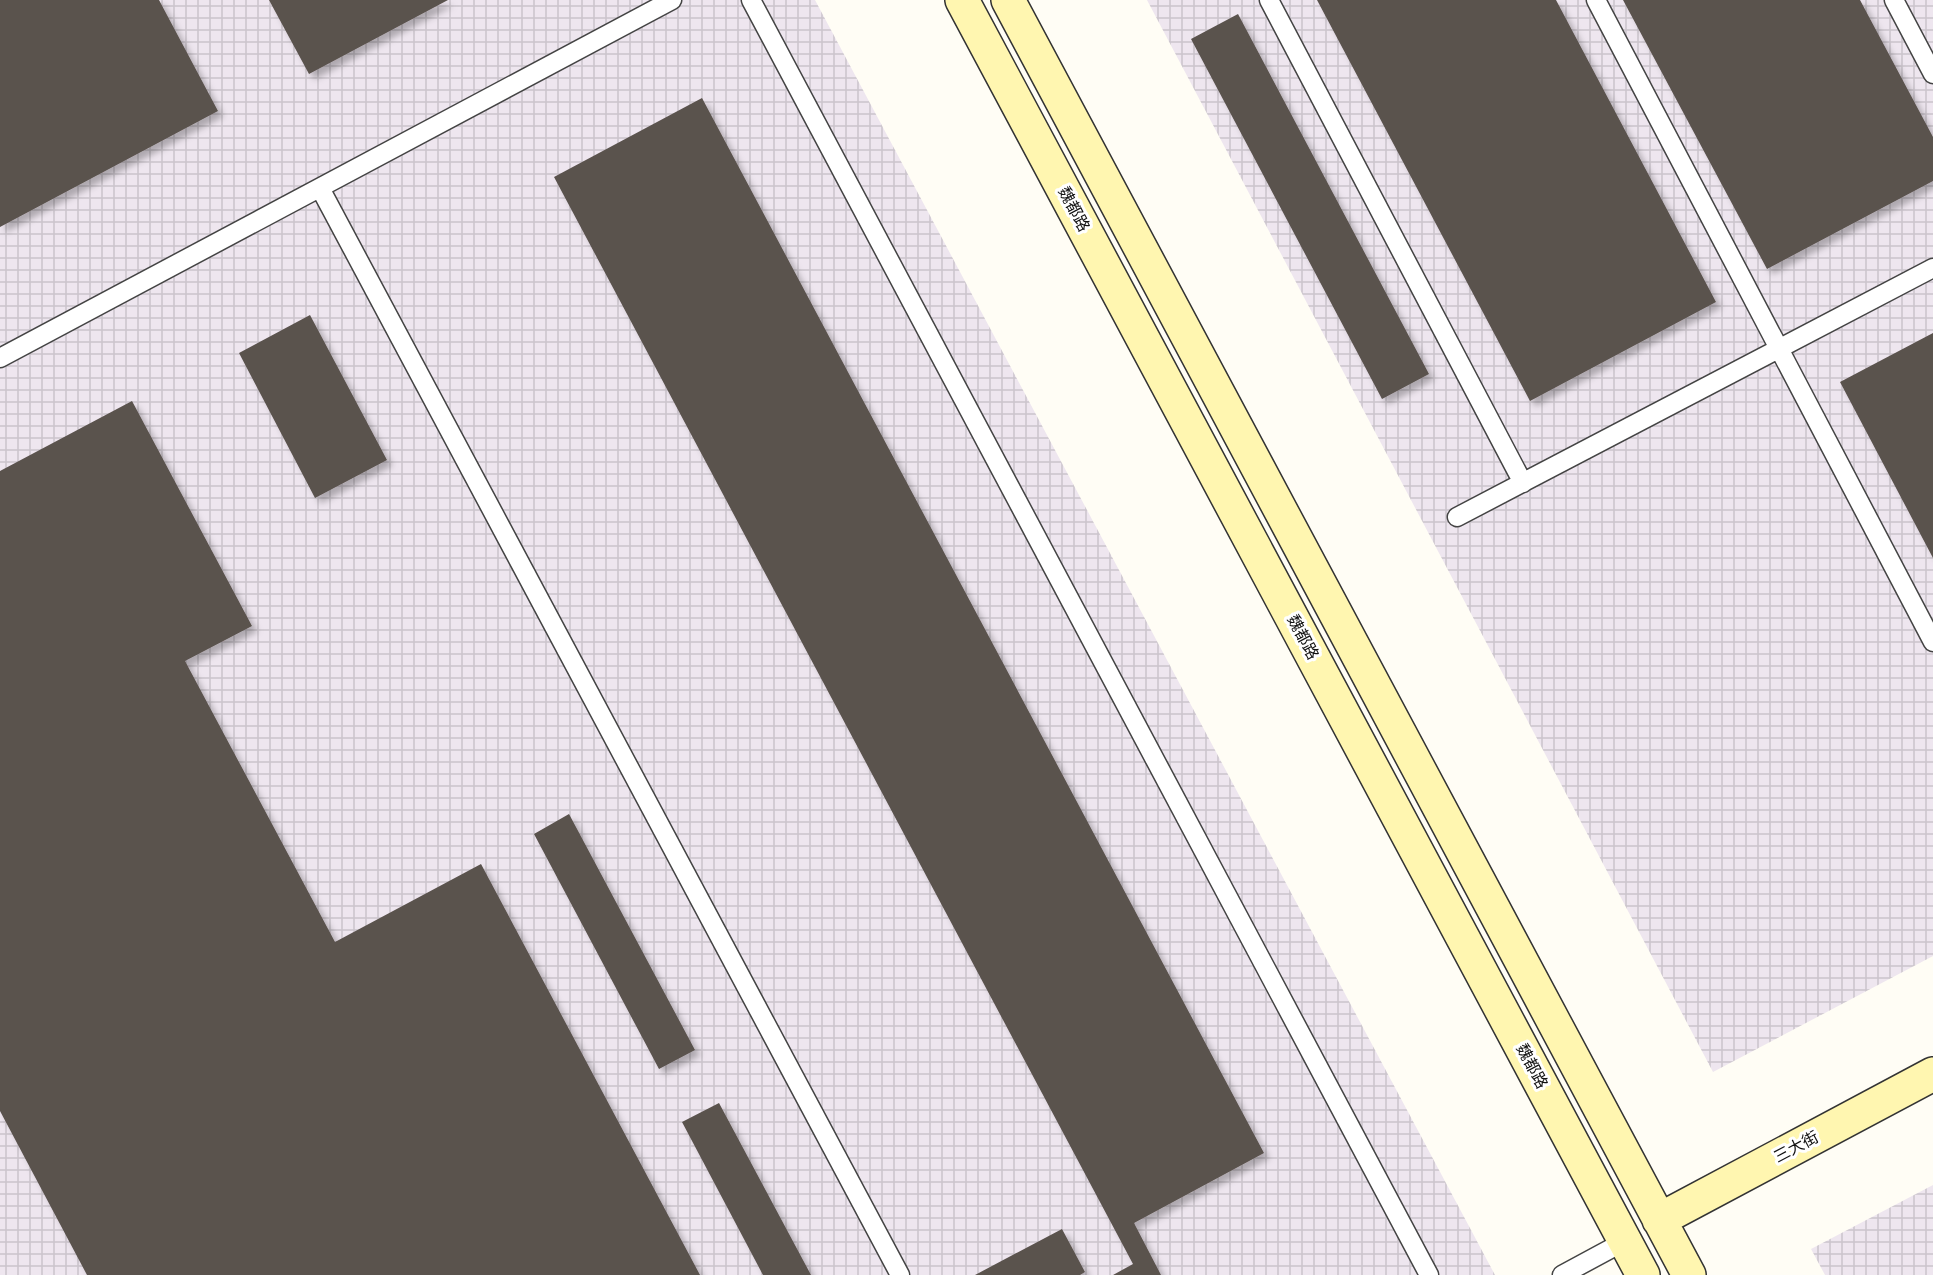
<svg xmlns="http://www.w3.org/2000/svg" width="1933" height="1275" viewBox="0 0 1933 1275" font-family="Bitter,'Noto Sans SC',serif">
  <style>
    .industrial { fill: url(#industrial-grid) }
    .building { fill: #5a524d; filter: url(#shadow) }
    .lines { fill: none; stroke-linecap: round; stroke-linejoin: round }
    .lane-casing { stroke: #444; stroke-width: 21 }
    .secondary-casing { stroke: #333; stroke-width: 36 }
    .lane { stroke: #fff; stroke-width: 18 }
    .secondary { stroke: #fff6b0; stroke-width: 33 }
    .labels { text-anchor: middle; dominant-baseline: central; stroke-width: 6; stroke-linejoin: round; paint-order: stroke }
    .street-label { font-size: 16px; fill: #111; stroke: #fff }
  </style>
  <defs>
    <pattern id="industrial-grid" width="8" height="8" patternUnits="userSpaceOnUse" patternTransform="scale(1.5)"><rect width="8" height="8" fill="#eee6ef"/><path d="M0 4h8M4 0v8" fill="none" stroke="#cbc4cc"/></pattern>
    <filter id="shadow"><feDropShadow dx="5.5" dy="5.5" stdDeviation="3" flood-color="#0004"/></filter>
  </defs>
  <rect width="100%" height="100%" fill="#fffdf5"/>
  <path class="industrial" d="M0,0h815l680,1275h-1495z
    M1147,0h786v956l-220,116z
    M1933,1185v90h-108l-14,-26z"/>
  <path class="building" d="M0,0h159l59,111 -218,116z
    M269,0h179l-139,74z
    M1317,0h239l160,302 -186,99z
    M1623,0h237l73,137v44l-166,88z
    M1238,14l191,360 -47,25 -191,-360z
    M702,98l562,1055 -130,70 27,52h-48l20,-11 -579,-1087z
    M310,315l77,145 -72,38 -76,-145z
    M1933,333v225l-93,-176z
    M132,401l120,225 -67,35 150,281 146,-78 219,411h-613l-87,-164v-640z
    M569,814l126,236 -36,19 -125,-235z
    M719,1103l92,172h-48l-81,-153z
    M1062,1229l23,43 -5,3h-105z"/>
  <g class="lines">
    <defs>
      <path id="lane" d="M751,0l678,1275
        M1269,0l254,483
        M1596,0l337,642
        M1894,0l39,74
        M320,188l580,1087
        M0,358l672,-358
        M1457,517l476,-249
        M1562,1275l63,-34"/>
      <path id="secondary" d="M962,0l681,1275
        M1008,0l681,1275
        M1659,1220l274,-146"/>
    </defs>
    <use href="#lane" class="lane-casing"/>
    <use href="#secondary" class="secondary-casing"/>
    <use href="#lane" class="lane"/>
    <use href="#secondary" class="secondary"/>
  </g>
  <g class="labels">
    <g class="street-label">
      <text transform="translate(1074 209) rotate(62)">魏都路</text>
      <text transform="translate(1303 637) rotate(62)">魏都路</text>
      <text transform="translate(1532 1066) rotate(62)">魏都路</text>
      <text transform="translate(1796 1147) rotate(-28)">三大街</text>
    </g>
  </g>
</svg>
